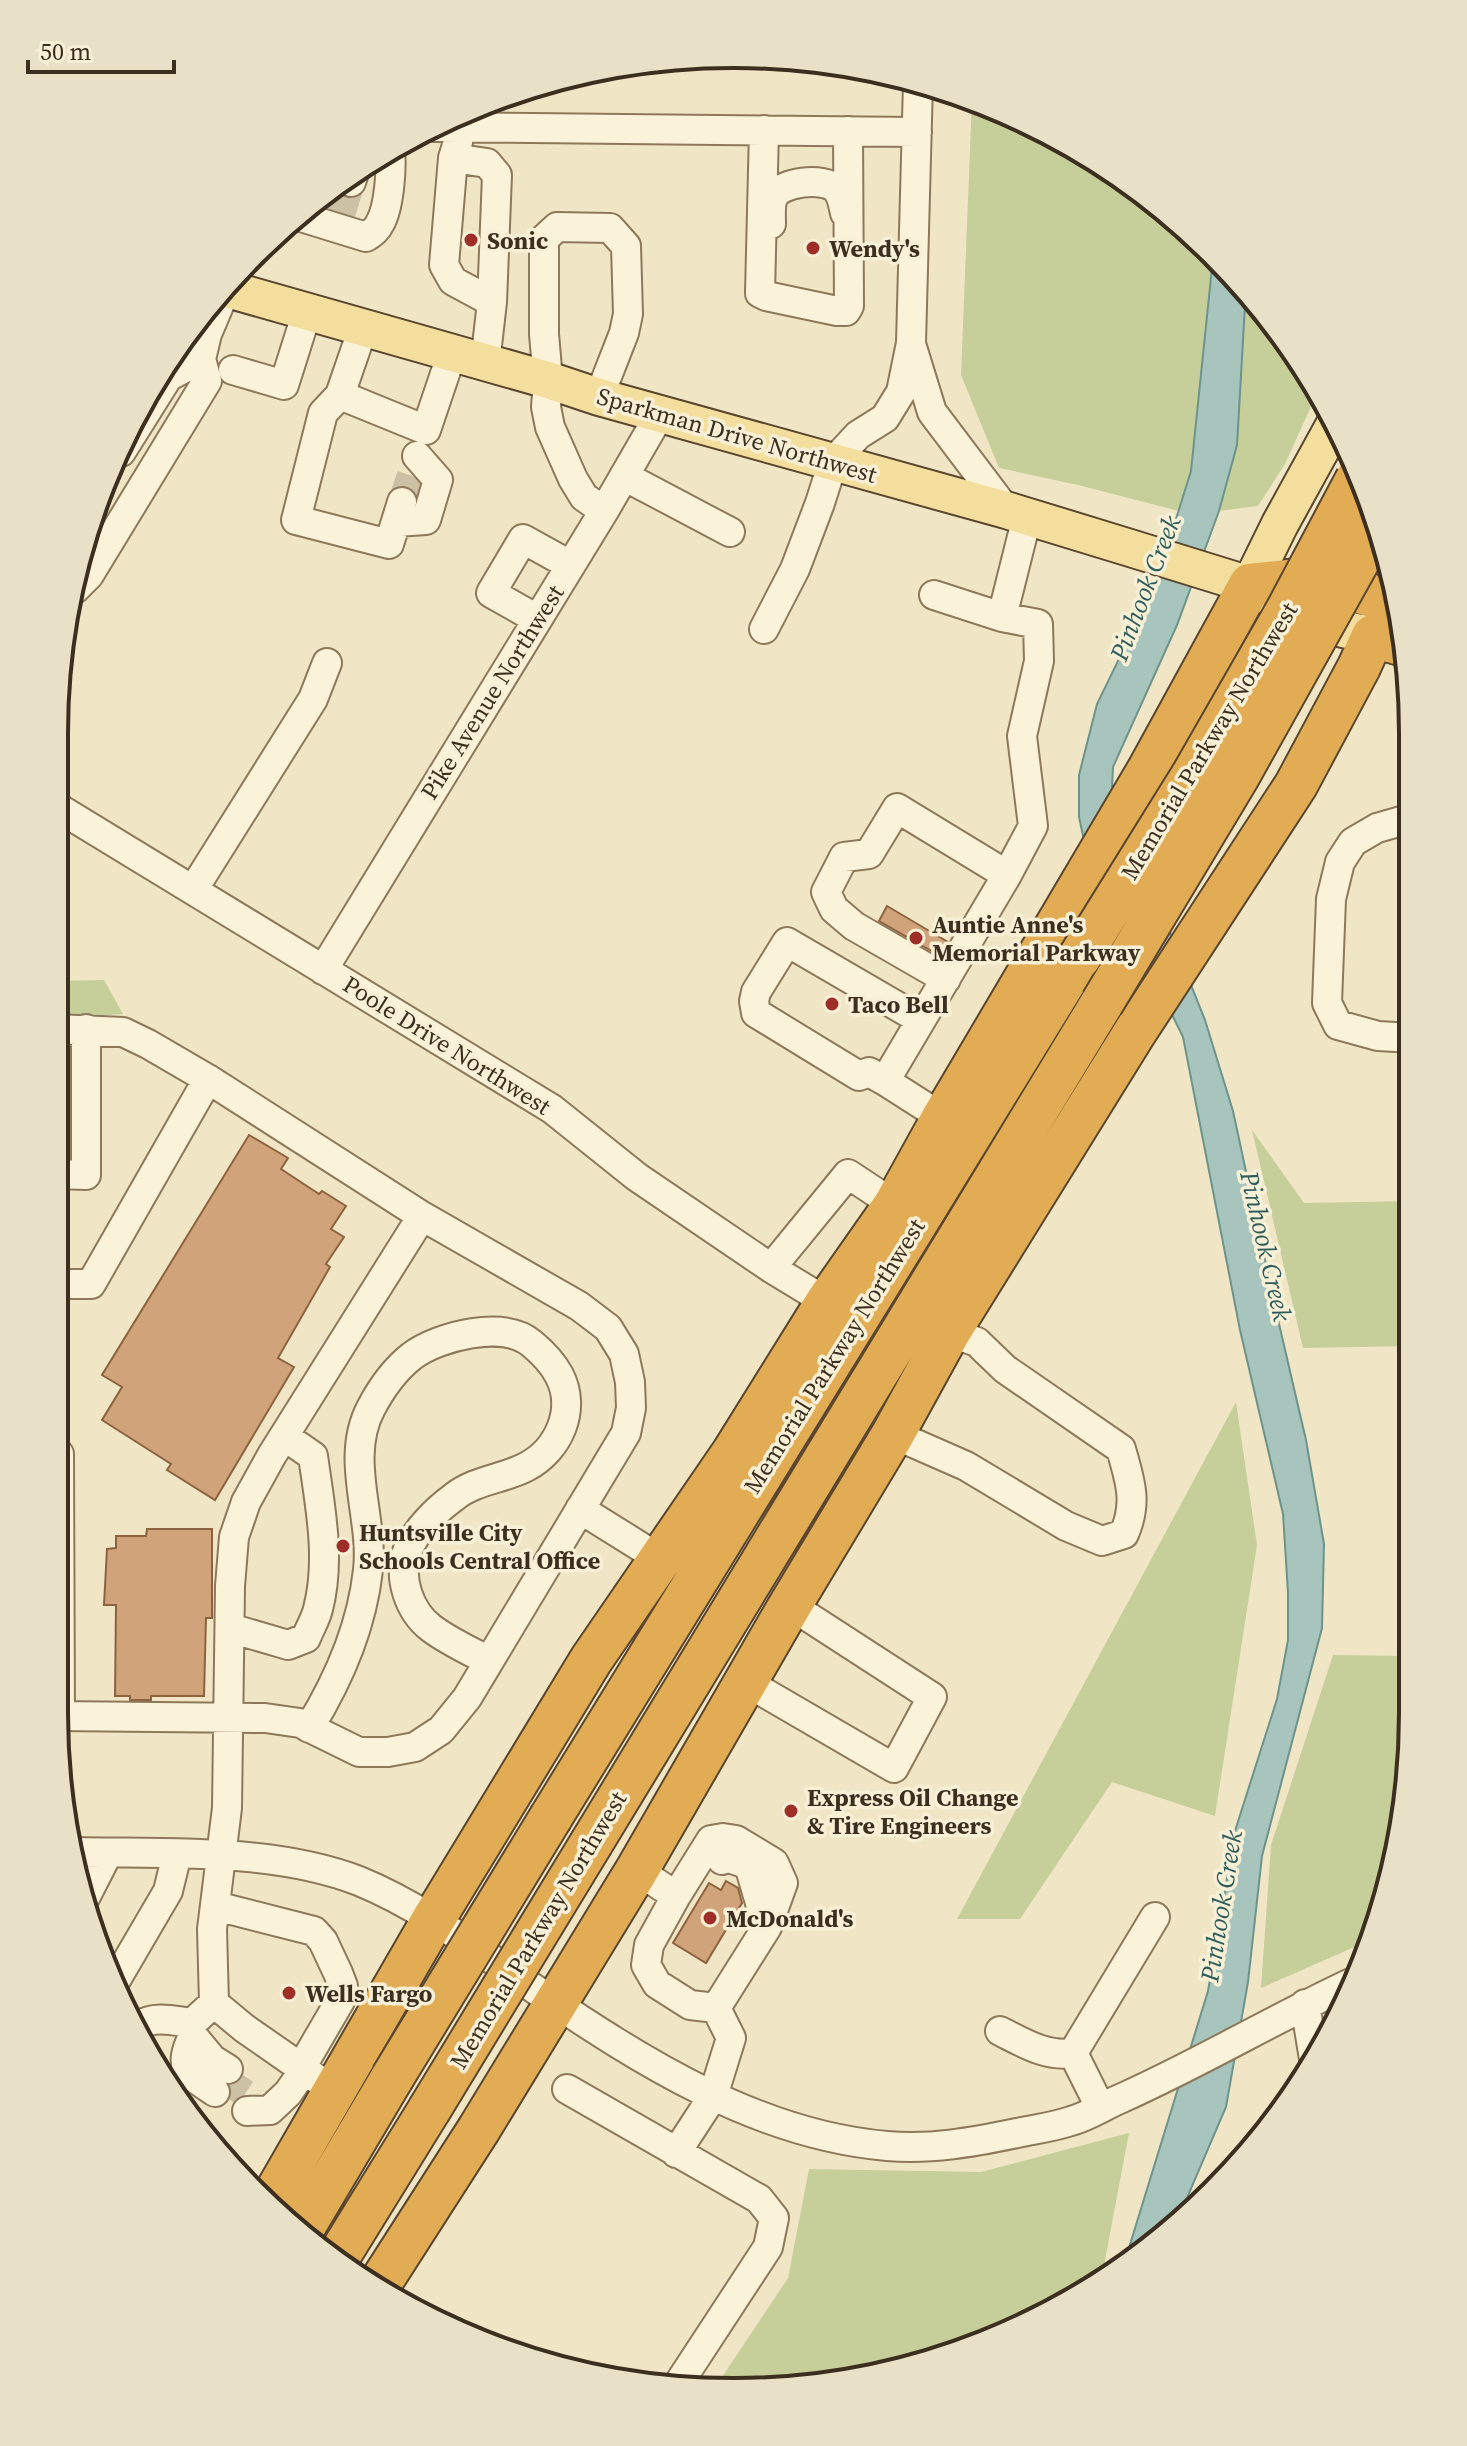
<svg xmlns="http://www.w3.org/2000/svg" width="1467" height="2446" viewBox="0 0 1467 2446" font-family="'Source Serif 4',serif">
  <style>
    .green { fill: #c6cf99 }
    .water { fill: #a7c4bd; stroke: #6d938c; stroke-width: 2 }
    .building { fill: #d0a37a; stroke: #8d633f; stroke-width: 2 }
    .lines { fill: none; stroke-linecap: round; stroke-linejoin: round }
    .minor-tunnel { stroke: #ccc1a5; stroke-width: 28; stroke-dasharray: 28 14; stroke-linecap: butt }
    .minor-casing { stroke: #8d785a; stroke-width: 32 }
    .major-casing { stroke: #5a462f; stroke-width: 40 }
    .highway-casing { stroke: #5a462f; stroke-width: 46 }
    .minor { stroke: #faf3da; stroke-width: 28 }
    .major { stroke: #f4de9d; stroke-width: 36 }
    .highway { stroke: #e2ac54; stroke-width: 42 }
    .highway-bridge-casing { stroke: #5a462f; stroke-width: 46; stroke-linecap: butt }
    .highway-bridge { stroke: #e2ac54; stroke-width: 42 }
    .poi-dot { fill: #9e2e28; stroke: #f7f0d6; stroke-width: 3 }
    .labels { text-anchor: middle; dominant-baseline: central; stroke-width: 7; stroke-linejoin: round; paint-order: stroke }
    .poi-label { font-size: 24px; font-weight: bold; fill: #3c2f1f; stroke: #f7f0d6; text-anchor: start }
    .street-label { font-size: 24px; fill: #3c2f1f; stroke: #f7f0d6 }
    .water-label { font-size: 26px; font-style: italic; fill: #2e5d5c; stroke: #f7f0d6 }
    .rim { fill: none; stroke: #3c2f1f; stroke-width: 4 }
  </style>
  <rect width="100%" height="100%" fill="#f0e6c6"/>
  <path class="green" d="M972,99l22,7 117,63 102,89 -22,213 -12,40 -101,-26 -79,-17 -38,-93z
    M1246,288l73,101 -34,75 -27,42 -39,5 18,-66z
    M104,980l19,34 -68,5v-38z
    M1252,1130l52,73 108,-2v145l-109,2z
    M1236,1402l21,143 -42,271 -103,-34 -92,137h-63z
    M1333,1655l79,1v101l-35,174 -4,8 -112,49 10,-143z
    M1129,2133l-27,143 -151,80 -218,36 -19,-3 74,-111 21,-109 172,3z"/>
  <path class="water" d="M1213,258l33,30 -9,157 -18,66 -42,114 -64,142 -1,21 93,232 28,91 43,200 30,129 18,104 -2,84 -60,228 -14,126 -22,125 -48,112 -31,33 -23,12 84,-273 27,-160 42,-132 11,-59v-47l-5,-79 -43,-184 -57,-293 -28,-57 -54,-93 -15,-37 -7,-33v-42l18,-71 59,-121 35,-112z"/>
  <path class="building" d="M887,906l61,36 -8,14 -61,-35z
    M249,1135l39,23 -7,11 38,25 3,-3 24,15 -15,23 13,8 -18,27 4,3 -52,91 16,9 -79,133 -48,-30 4,-6 -69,-44 20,-33 -20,-12z
    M147,1529h65v89h-6l-2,78h-53v4h-21v-4h-15l1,-91h-12l3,-56 9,-1v-12h30z
    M726,1881l12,7 4,15 -36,60 -33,-20 36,-60 12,7z"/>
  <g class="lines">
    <path class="minor-tunnel" d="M341,215l10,-33
      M402,502l9,-27
      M222,2078l32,21"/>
    <defs>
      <path id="minor" d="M434,127l483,5
        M764,130l-4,163 6,3 71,15h9l3,-5 -1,-175
        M458,142l-5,16 -9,107 9,16 39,21
        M453,158l34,5 10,12 -5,127 -7,61
        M351,182l4,-12
        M298,216l68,21c6,-4 11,-7 14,-14 9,-15 12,-55 10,-73
        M771,224c0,-8 -1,-19 2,-26 6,-17 52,-21 63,-9 6,6 7,16 9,24
        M363,328l-23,67 -17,18 -27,107 93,24 13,-42
        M912,347l20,65 74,98
        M233,370l51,15 23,-73
        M340,395l86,35 26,-77
        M599,397l25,-64 4,-19 -2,-68 -16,-18 -53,-1 -13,12v95l4,46 -2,27 4,20 23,52 11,18 20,14
        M121,452l47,-75 33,-18 6,-25 19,-45
        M624,476l106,56
        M396,522l30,-2 12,-40 -21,-24
        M75,589l14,-14 118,-194 -6,-22
        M934,595l68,22 25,-100
        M537,619l-46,-26 32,-54 47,26
        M764,629l31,-60 25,-66 13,-41 25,-27 27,-17 16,-26 10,-49 7,-260
        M55,806l497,303 85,68 134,91 56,34
        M1412,818l-35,10 -24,14 -13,20 -9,37 -4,104 11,22 40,11 34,2
        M193,890l120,-191 14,-36
        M323,970l281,-459 56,-97
        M946,979l-92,-53 -20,-17 -8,-17 18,-35 25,-3 28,-46 110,67
        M885,1081l-16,-9 -10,4 -103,-63 -2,-12 2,-9 31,-50 134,78
        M943,1118l-58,-37 122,-206 26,-49 -11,-90 17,-75 -1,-37 -36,-7
        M55,1174l31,1v-146
        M771,1268l77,-94 47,31
        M55,1284h36l117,-205
        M893,1434l73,32 100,60 36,15 22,-7c14,-32 6,-53 -3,-85l-116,-80 -28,-27 -28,-10
        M54,1454h5l1,262
        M580,1509l80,50
        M230,1628l58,17 18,-7c4,-10 10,-20 12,-29 13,-50 2,-103 -5,-153l-29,-20
        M746,1682l148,86 38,-71 -142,-92
        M55,1716l210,2 35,5 59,29h29l27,-5 26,-17 26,-32 159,-265 5,-25 -1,-26 -6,-28 -16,-26 -29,-22 -157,-90 -214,-137 -60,-35 -25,-12 -68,-3
        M309,1728c29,-47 53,-103 59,-158 6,-53 -24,-111 3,-162 10,-19 23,-38 41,-52 27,-20 91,-36 119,-13 11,9 21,19 28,32 18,34 0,75 -33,92 -23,12 -51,13 -72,30 -18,13 -39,34 -47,55 -9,26 2,59 24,76 17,13 39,23 58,33
        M77,1852c90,2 197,-4 282,29 64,26 120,70 177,109 105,71 221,145 351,156 44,4 87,-4 130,-13 18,-4 37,-6 54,-12 18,-5 34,-16 51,-23 78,-35 152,-79 229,-115
        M722,1860l2,-4 25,9 18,62
        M637,1870l39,26 -27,49 -3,20 11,19 33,21 26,3 15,30 -18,58 -37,57
        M676,1896l35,-56 12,-2 13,2 38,23 9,20 -16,44 -51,81
        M85,1898l23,-45
        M216,1906l98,25 9,10 15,32 5,13 -3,15 -39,67 -4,12 -9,13 -18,17 -23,1
        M116,1980l52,-89 9,-37
        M1305,2004l9,55
        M140,2025c15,-10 35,-4 52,-2l22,-20
        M1000,2031c24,12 46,26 73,22
        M193,2036c-16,33 -5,38 22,56
        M193,2036l19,23 16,10
        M567,2089l192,110 15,19 -6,29 -89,136
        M333,2090l-89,-62 -30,-25 -2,-74 15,-121 3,-222 4,-49 12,-35 26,-47 150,-239
        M1100,2107l-27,-54 82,-136"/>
      <path id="major" d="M224,288l324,92 51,17 407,113 134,41 110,34 59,36 64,15 10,-23
        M1250,585l30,-61 55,-100"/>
      <path id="highway" d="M551,1817l528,-859
        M592,1842l510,-839
        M272,2199l161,-279 158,-260 142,-207 94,-151 68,-97 48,-87 205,-347 102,-186 67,-7 80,26
        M303,2228l89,-150
        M337,2259l92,-149
        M377,2288l102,-159 158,-259 149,-258 107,-178 56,-102 186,-300 161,-247 63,-118 14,-31 31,9"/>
    </defs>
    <use href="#minor" class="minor-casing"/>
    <use href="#major" class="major-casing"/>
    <use href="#highway" class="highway-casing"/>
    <use href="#minor" class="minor"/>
    <use href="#major" class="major"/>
    <use href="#highway" class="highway"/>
    <defs>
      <path id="highway-bridge" d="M1079,958l115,-185 94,-164 69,-130
        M1102,1003l135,-225 140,-251
        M392,2078l159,-261
        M429,2110l163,-268"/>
    </defs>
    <use href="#highway-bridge" class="highway-bridge-casing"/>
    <use href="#highway-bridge" class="highway-bridge"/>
  </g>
  <g class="poi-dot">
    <circle cx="471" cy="240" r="8"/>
    <circle cx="813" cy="248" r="8"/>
    <circle cx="916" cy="938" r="8"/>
    <circle cx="832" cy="1004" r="8"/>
    <circle cx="343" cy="1546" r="8"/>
    <circle cx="791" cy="1811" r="8"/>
    <circle cx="710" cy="1918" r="8"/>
    <circle cx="289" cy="1993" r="8"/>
  </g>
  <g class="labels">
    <g class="poi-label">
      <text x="487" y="240">Sonic</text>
      <text x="829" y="248">Wendy's</text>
      <text x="932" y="924">Auntie Anne's<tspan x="932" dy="28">Memorial Parkway</tspan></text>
      <text x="848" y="1004">Taco Bell</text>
      <text x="359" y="1532">Huntsville City<tspan x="359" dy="28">Schools Central Office</tspan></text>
      <text x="807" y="1797">Express Oil Change<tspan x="807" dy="28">&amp; Tire Engineers</tspan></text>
      <text x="726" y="1918">McDonald's</text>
      <text x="305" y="1993">Wells Fargo</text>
    </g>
    <g class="street-label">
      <text transform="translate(737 435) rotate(16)">Sparkman Drive Northwest</text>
      <text transform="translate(492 692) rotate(-58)">Pike Avenue Northwest</text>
      <text transform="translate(1209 741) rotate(-59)">Memorial Parkway Northwest</text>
      <text transform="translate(447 1045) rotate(32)">Poole Drive Northwest</text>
      <text transform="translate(834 1356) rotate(-58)">Memorial Parkway Northwest</text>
      <text transform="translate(538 1930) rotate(-59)">Memorial Parkway Northwest</text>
    </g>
    <g class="water-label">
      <text transform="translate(1145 588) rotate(-69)">Pinhook Creek</text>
      <text transform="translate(1266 1246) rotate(77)">Pinhook Creek</text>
      <text transform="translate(1221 1906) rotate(-81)">Pinhook Creek</text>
    </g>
  </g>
  <path d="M0 0H1467V2446H0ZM733 68H734A665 665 0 0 1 1399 733V1713A665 665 0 0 1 734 2378H733A665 665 0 0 1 68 1713V733A665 665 0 0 1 733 68Z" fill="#e8e1c7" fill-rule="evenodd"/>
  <path class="rim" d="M733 68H734A665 665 0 0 1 1399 733V1713A665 665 0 0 1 734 2378H733A665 665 0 0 1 68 1713V733A665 665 0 0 1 733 68Z"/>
  <path d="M28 60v12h146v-12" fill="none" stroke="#3c2f1f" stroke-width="4"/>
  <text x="40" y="60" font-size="24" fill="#3c2f1f" stroke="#f7f0d6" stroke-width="6" paint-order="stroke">50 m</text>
</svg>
